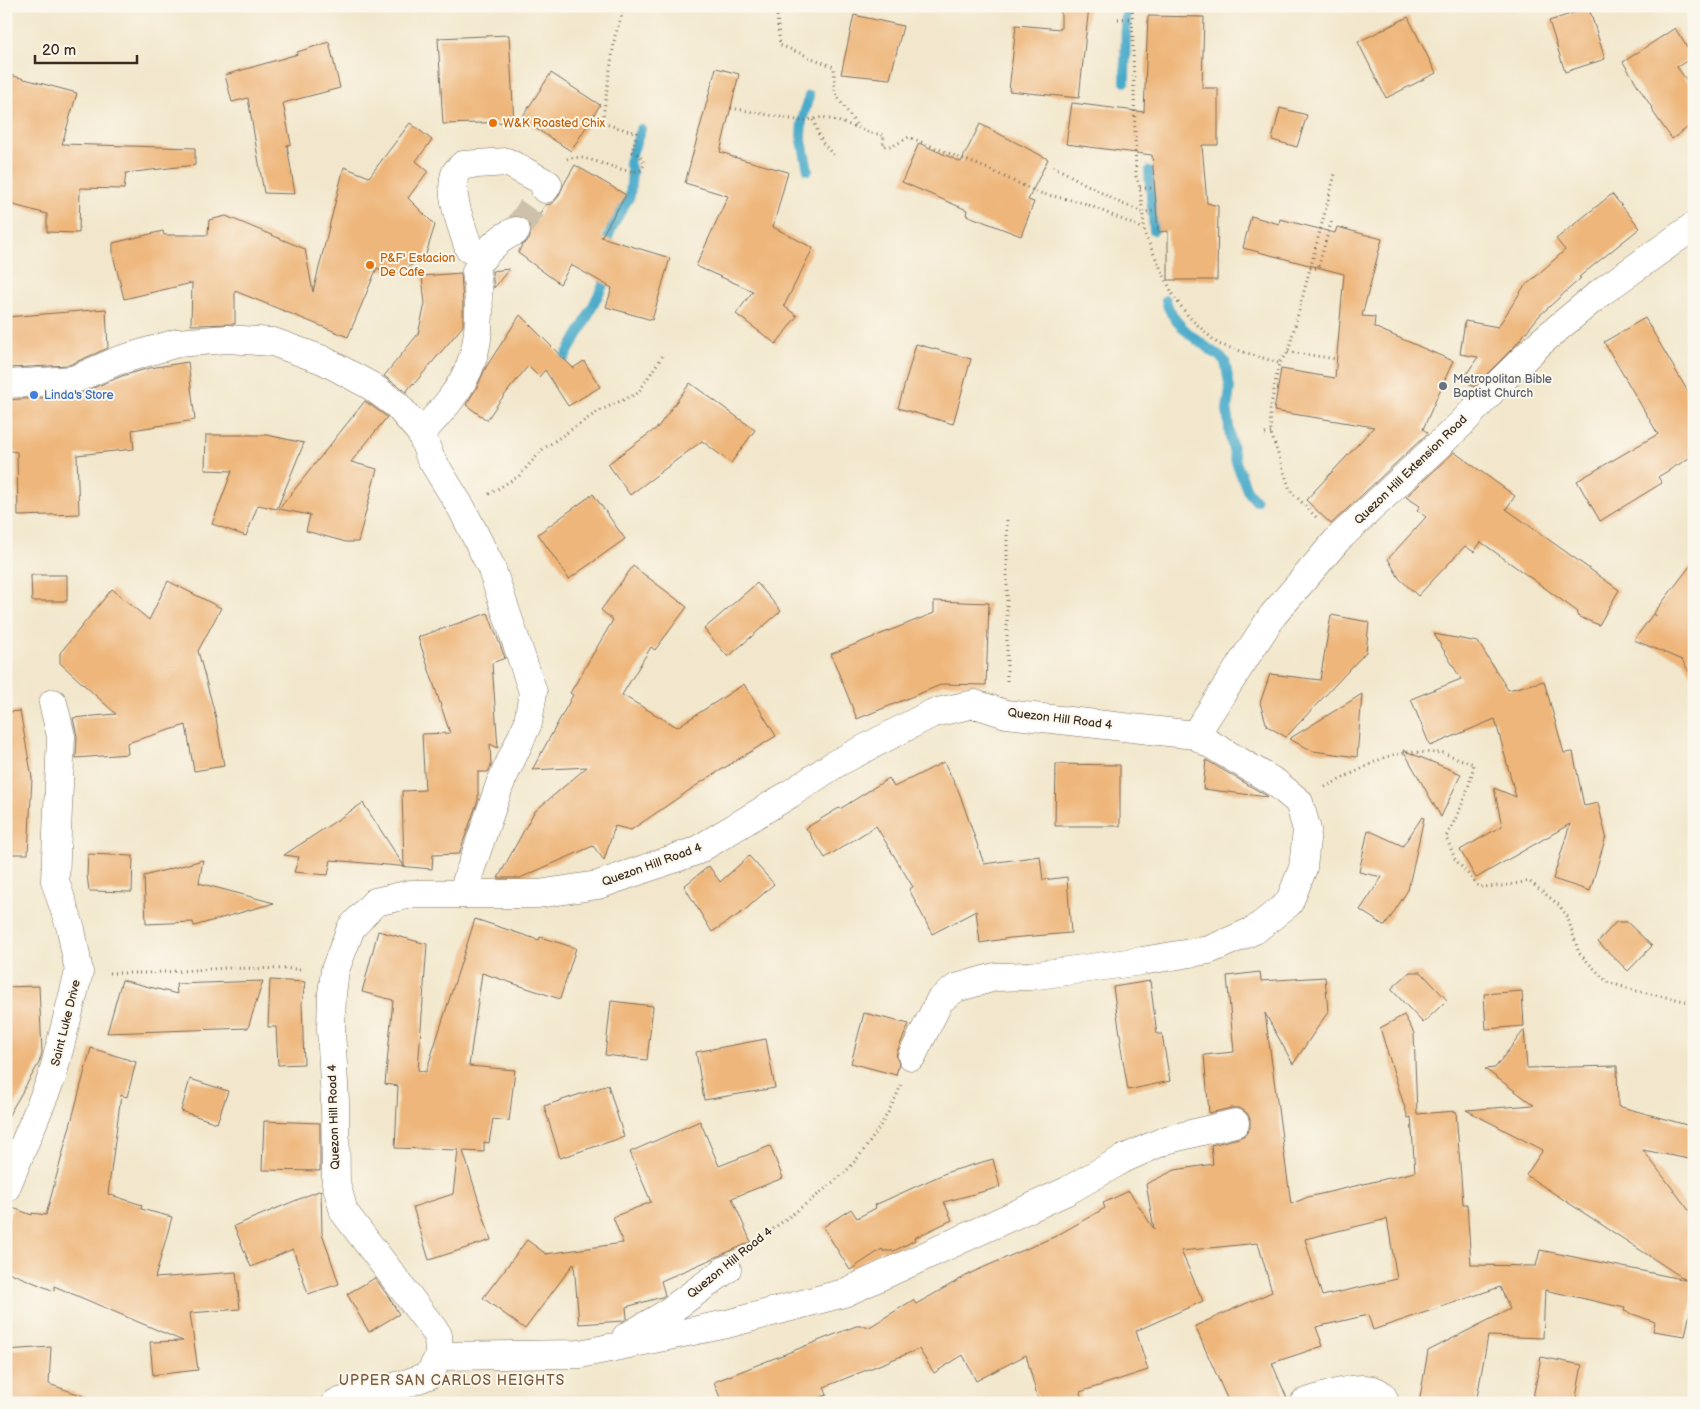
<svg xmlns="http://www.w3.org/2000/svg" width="1700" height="1409" viewBox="0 0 1700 1409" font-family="'Balsamiq Sans',sans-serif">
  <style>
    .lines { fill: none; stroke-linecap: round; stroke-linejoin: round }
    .stream { stroke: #4aaac9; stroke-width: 10 }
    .building { fill: #eeb67a; fill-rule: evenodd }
    .street-tunnel { stroke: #cdc1a9; stroke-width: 28; stroke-dasharray: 28 14; stroke-linecap: butt }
    .street-casing { stroke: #7b6c5b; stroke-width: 29 }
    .path { stroke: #7b6c5b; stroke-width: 3; stroke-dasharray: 1 4; stroke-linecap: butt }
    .street { stroke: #fff; stroke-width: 28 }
    .food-dot { fill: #e8710a; stroke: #fbf7ec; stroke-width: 2 }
    .worship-dot { fill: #6b7280; stroke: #fbf7ec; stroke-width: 2 }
    .shop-dot { fill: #3f7fe0; stroke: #fbf7ec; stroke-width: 2 }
    .labels { text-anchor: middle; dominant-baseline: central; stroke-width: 4; stroke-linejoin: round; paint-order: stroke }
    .food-label { font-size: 12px; fill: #c56008; stroke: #fbf7ec; text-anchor: start }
    .worship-label { font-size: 12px; fill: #5b616d; stroke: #fbf7ec; text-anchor: start }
    .shop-label { font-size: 12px; fill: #366cbe; stroke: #fbf7ec; text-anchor: start }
    .street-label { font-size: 12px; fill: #3b2a1e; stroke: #fbf7ec }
    .neighbourhood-label { font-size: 14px; letter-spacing: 1px; fill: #7a5b3e; stroke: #fbf7ec }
  </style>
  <rect width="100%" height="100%" fill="#fbf7ec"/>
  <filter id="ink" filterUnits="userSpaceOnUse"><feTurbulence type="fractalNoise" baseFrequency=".02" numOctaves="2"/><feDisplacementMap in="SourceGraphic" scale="10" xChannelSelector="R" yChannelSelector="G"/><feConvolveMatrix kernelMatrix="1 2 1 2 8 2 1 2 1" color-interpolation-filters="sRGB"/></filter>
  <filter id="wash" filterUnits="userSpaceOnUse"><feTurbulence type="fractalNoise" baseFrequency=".0096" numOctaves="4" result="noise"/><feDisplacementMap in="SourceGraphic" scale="20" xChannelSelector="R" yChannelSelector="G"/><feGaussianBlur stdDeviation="1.12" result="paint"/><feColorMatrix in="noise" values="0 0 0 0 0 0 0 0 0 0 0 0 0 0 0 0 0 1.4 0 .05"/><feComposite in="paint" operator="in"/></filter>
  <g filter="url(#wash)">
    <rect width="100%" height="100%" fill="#f2e7cc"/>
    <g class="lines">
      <path class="stream" d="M1125,82l1,-76
        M808,170l-7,-34 1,-15 7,-25
        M1149,171l5,59
        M610,250l-4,-8 8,-19 16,-27 2,-25 -3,-9 12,-33
        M1166,300c5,27 40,45 59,61l5,28 -3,20 3,28 6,25 11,28 9,11
        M558,369l25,-43 26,-53"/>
    </g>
    <g id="blocks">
      <path class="building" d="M1061,6h28l-10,92 -70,-7 7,-66 45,4z
        M1589,8l16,51 -40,13 -16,-51z
        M854,15l49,11 -13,53 -49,-5z
        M1148,16l56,1 -2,71h16v57h-16l5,58 11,3 -1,74h-49v-49l-10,1 -6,-77 -86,-11 6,-41 72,9z
        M1408,17l28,56 -50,25 -28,-56z
        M1675,28l18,29 -16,10 17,23v33l-22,16 -19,-27 1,-1 -31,-49z
        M509,35l5,87 -71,2 -5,-86z
        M329,42l11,46 -57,15 8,41 -4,1 8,49 -31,-1 -16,-95 -16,4 -7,-27 73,-21 -1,-2z
        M716,68l23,6 -19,78 10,3v1l58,16 -15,55 40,21 -29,58 13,10 -21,28 -40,-30 17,-23 -57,-25 32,-70 -43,-13z
        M551,73l49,32 -29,46 -50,-32z
        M6,74l71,19 -15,51 133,4v17l-69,8 -2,16 -44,-1 -1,45 -32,-1v-18l-41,-11z
        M1280,108l27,7 -10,32 -25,-7z
        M410,123l22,17 -16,21 12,10 -20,27 27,27 -10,32 -30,18 -18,-7 -29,69 -113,-46v33l-44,1 1,-42 -68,16 -11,-44v-12l50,-12 1,4h44l1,-15 17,-4 79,33 8,43 31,-125 25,10z
        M980,124l68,35 -20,41 6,2 -13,34 -55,-21 1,-5 -65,-28 17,-39 42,19z
        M575,165l51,30 -25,42 69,21 -18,62 -46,-13 6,-19 -41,-23 -11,19 -42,-31 4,-8 7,-5 2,-7v-4l14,-24 7,-1 6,-7 6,-13z
        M1612,194l28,34 -61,49 2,1 -42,38 -24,30 -41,41 -11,-8 15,-22 -18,-3 5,-33 33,6 25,-39 42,-38 -9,-11z
        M1251,216l28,8 1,-5 55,14 2,-6 45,12 -20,77 13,1 -1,10 79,34 -30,68 5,4 -97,91 -25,-24 68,-73 -100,-16 7,-42 54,9 9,-104 -101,-26z
        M509,269l-15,19 -2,-17z
        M461,273l2,31v22l-49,58 -1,-1 -7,9 -22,-16 34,-42 7,-30 -3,-28z
        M106,309l2,39 -39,17 -60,3 -3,-51z
        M520,315l53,53 11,-7 16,26 -32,19 -23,-36 -6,7 -11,-11 -29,36 -12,18 -21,-15 11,-18 9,-20z
        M1645,318l49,84v53l-36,22 4,6 -62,38 -23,-40 81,-47 -54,-92z
        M916,344l55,15 -18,65 -55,-16z
        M188,362l7,58 -63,10 2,19 -57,6 2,59 -61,2 -1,-64 -11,-2v-50l68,-4 48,-20 28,-8z
        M690,383l65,47 -24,33 -29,-22 -72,54 -22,-31 50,-37z
        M365,401l22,16 -36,45 26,7 -19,73h-12l-40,-11 4,-16 -31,-6z
        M206,435h61l37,8 -27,66 -19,-4 -12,31 -34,-12 20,-53 -27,-1z
        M1454,452l61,44 -9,13 113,81 -20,35 -22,-9 1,-4 -97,-70 -7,10 -9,-6 -47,50 -19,-18 -11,-19 38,-42 -9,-7 3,-4 -14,-9z
        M593,494l32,45 -56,40 -31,-45z
        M1694,561v119l-12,-20 -48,-20 19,-26 3,2 -2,-3z
        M633,566l54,41 -32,43 -4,-3 -29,48 55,32 67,-43 32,52 -73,45 -72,49 -16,-4 -11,34 -11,-14 -73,32h-22l36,-66 53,-45 -55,3 41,-75 -3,-2 43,-73 -12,-10z
        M31,575h36v26h-35z
        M168,581l53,27 -23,43 18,67 8,48 -30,5 -8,-46 -59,18 1,11 -52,4 1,-22 -4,-18 43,-4 -56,-51v-10l52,-64 37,31z
        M757,583l24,28 -53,46 -24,-28z
        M934,601l55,2 -3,82 -43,-1 -86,35 -26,-65 103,-41z
        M488,613l17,45 -13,5 6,85 -8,-4 1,22 -3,6h-10v28l-19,54 -26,1 -1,14 -101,-9 -3,15 -34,-3 5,-15 -15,-2 79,-52 41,63 -2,-75 23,-1 -3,-56 28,-1 -32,-96z
        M1331,615l38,7 -3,30 -80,85 -19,-11 -7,-23 10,-29 50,6z
        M1434,634l44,8 30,48 36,-9 20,72 9,-1 11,54 14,-3 8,33 -16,55 -37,-12 17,-55 -94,54 -16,-28 42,-24 -8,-38 22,9 -21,-78 -65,27 -19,-47 50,-20z
        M1362,694l-5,63 -44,-6 -24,-12z
        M20,711l12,67 -4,76h-22v-142z
        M1403,750l58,24 -20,43z
        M1206,760l61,36 1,1 -65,-8z
        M944,762l15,30 25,72 56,-8 3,24 24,-3 4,56 -61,5 -30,5 -4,-32 -44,23 -23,-45 4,-2 -37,-61 -51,32 -19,-30 33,-20 1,1 49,-31 5,9z
        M1056,764l64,1v61h-65z
        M1422,817l2,1 -16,72 -23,36 -25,-16 22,-33 -23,-5 9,-42 35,16z
        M88,854l45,2 -1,36 -43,-1 -2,-16z
        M749,856l25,28 -30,27 -32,21 -28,-46 25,-20 11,16z
        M203,860l-4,23 75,20 -80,23 -1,-4 -47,2 -2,-48z
        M475,919l64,21 1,-3 36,11 -16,51 -78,-26 -13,93 46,4 -6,51 -16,-2 -4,24 -5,-1v10l-21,-1 28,89 -62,20 -16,-53 40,-13 5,-44 -63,-2 3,-62 -13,-2 8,-84 -31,-8 16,-61 49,13 -9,126 8,2z
        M1616,922h11l25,24 -24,25 -30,-29z
        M1260,972l1,9 64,-4 3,35 -35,52 -28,-51 26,191 17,-7 107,-25 -4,-55 -3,1 -28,-90 24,-13 10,18 3,81 39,-3 7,93h4l4,61 65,1 4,-16 146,30 -160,-105 17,-25 -77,-40 68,-5 -49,-36 10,-1 29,-38 3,38 90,-2 1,40 76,21v33l-51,-10 51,67v76l-9,43 -32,-5 2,-9 -31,-11 1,-3 -80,-18 -2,48 -55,-2 -12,67h-57l9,-52 82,-42 -10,-22 -127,43 -5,-15 -52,12 7,19 -51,17 17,40h-60l-34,-77 77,-34 -14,-49 -77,8 22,50 -67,30 12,39 -68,22 3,11h-44l-13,-48 -50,26 -13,-26 -29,18 -15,-24 -95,38 3,8 -20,8h-85l-8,-21 142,-56h11l1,2 45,-28 3,4 57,-32 83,-36 49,-28 -2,-5 26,-12 25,38 -8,-45 29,-14 38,-6 -2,-19 28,-7 6,-3 5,-7v-9l-3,-6 -7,-5h-9l-22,5 -5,-58 30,-3 -7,-76zM1387,1219l10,60 -75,17 -17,-57z
        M1410,972h11l26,28 -24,23 -32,-34z
        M122,980l55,14 -1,-10 87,-3 -15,47 -141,5z
        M270,980l35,2 -3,21 2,61 -26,1 -2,-38h-8z
        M1150,981l7,53h5l8,47 -42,9 -8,-48 1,-1 -8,-54z
        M39,986l3,67 -3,10 -33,57v-133z
        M1522,991l2,35 -38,3 -2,-35z
        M611,1001l42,5 -6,54 -42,-5z
        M864,1013l45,11 -11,25 -2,7 3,8 -3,11 -45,-12z
        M766,1039l9,49 -71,12 -8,-48z
        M91,1048l45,14 -9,35 -6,-2 -13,99 34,11 -1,4 31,8 -17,61 81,-6 4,37 -50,4 8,57 -45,5 -3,-33 33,-1 -129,-55v5l-48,-20v-48l7,-15 19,7v-2l14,2z
        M190,1079l38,12 -11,32 -36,-12z
        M608,1085l16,52 -64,21 -16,-52z
        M264,1121l56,2v48l-58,-1z
        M700,1121l19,45 51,-20 13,32 -51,20 19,44 -90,39 4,14 -3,2 -36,10 1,11 -4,3 -44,3 -5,-61 -49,66 -42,-31 44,-58 19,14 77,-11 -10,-26 38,-15 -21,-50z
        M993,1159l7,28 -56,15 8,18 -38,18 1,2 -21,11h-11l-1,-2 -32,21 -27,-43 28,-18 6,9 19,-10 -1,-3 73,-33z
        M321,1190l1,43 17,51 -31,10 -15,-45 -42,18 -17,-41z
        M375,1278l13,18 11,18 -30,18 -22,-38z
        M51,1347l-2,37 40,14 -1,5h-82v-53z
        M1541,1357l41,8 -7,38h-43z"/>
    </g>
  </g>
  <g filter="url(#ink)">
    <use href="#blocks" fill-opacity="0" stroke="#7b6c5b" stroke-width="1"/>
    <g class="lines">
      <path class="street-tunnel" d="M516,231l29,-42"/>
      <defs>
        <path id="street" d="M469,249c-6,-20 -21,-55 -14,-75 1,-3 5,-6 8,-9l44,-3 41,22 -3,5
          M482,258c9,-11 20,-22 34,-27
          M6,384l67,-4 44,-19 60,-18 50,-4 46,3 50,18 48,26 26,19 24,28 9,24 32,52 29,58 42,125 -5,31 -28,61 -38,110
          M421,433c20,-21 42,-45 51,-73 9,-25 8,-63 4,-89
          M1195,735l78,-120 65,-76 124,-116 39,-42 40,-39 59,-49 94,-67
          M6,1188l46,-111 27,-105 -8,-43 -16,-48 6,-145 -8,-33
          M626,1337l38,-22 63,-46
          M439,1356l141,-2 147,-30 117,-31 223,-102 56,-32 43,-19 69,-17
          M336,1403l72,-20 21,-8 10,-19 -1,-21 -94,-123 -8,-29 -1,-81 -4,-73 1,-35 3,-24 16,-42 24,-26 36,-8h127l60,-9 98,-34 94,-57 45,-30 98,-51 42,-9 31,10 189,21 81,48 23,19 8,28 -4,38 -14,35 -34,27 -46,20 -67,11 -112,15 -35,1 -39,11 -16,12 -28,56
          M1304,1403c17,-5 76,-29 81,0"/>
      </defs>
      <use href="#street" class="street-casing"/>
      <path class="path" d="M776,6l4,39 54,22 1,26 22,33
        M1132,6l4,170 4,12 5,47 29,62 15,20 29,27 61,19
        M1118,19l15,-1
        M731,108l71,13 21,-4 34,10 13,6 14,2 -1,11h10l16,-9 79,32 51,24 45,10 60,26
        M813,120l9,22 13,15
        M567,159c18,-8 58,18 74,11l3,-5c-1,-8 -4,-11 -12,-13l5,-19 -35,-10 13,-87 10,-30
        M1053,166l65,36 25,10 13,-1
        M1140,188h14
        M1310,268h8l14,-49
        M1288,352l49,7
        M1265,434l6,-1
        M489,494l30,-18 24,-27 54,-37 41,-19 25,-38
        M1316,517l-26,-27 -19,-57 -1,-22 9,-48 9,-11 47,-178
        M1007,681v-164
        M1325,787l60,-30 22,-5 36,1 31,11c-6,29 -14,47 -28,73l9,22 24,28 25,-1 25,-5 30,24 8,11 12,37 28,29 30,9 57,12
        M109,973h39l78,-5 77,1
        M750,1248c24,-21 50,-39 75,-59 7,-7 17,-13 23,-20 22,-24 41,-54 53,-84"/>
      <use href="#street" class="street"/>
    </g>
  </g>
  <g class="food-dot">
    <circle cx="493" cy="123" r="5"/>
    <circle cx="370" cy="265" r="5"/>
  </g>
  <circle class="worship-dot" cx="1443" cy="386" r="5"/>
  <circle class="shop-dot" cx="34" cy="395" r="5"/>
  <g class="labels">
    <g class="food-label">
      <text x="503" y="123">W&amp;K Roasted Chix</text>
      <text x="380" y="258">P&amp;F' Estacion<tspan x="380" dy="14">De Cafe</tspan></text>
    </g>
    <g class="worship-label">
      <text x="1453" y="379">Metropolitan Bible<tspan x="1453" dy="14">Baptist Church</tspan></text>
    </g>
    <g class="shop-label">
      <text x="44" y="395">Linda's Store</text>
    </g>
    <g class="street-label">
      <text transform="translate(1411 470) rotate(-44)">Quezon Hill Extension Road</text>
      <text transform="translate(1060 719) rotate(7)">Quezon Hill Road 4</text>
      <text transform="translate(652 865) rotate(-20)">Quezon Hill Road 4</text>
      <text transform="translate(66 1023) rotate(-76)">Saint Luke Drive</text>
      <text transform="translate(334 1117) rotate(-92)">Quezon Hill Road 4</text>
      <text transform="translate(730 1263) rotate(-39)">Quezon Hill Road 4</text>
    </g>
    <g class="neighbourhood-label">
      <text x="452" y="1380">UPPER SAN CARLOS HEIGHTS</text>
    </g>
  </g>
  <rect width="1700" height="1409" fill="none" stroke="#fbf7ec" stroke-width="25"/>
  <path d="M35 55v8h102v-8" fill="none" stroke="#3b2a1e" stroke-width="2.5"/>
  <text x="42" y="55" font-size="15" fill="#3b2a1e" stroke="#fbf7ec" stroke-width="4" paint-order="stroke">20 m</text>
</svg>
